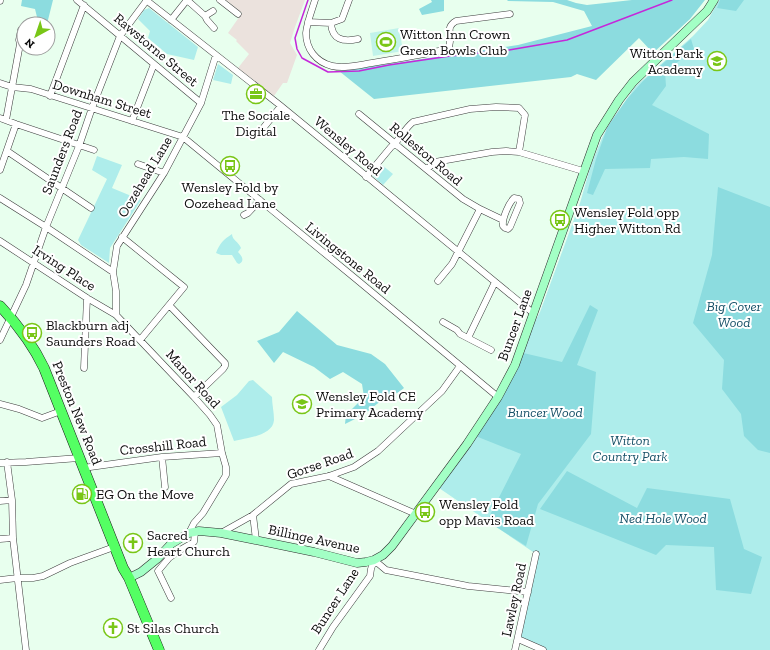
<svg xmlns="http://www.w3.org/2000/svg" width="770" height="650" viewBox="0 0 770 650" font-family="'Zilla Slab',serif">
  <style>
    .industrial { fill: #ebe2dd }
    .green { fill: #aeedeb }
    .forest { fill: #8cdcdf }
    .pitch { fill: #c1f3ea }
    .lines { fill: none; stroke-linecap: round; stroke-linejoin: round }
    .stream { stroke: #c527da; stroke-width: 1.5 }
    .minor-casing { stroke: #3d3d3d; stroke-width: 7 }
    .secondary-casing { stroke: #2c2c2c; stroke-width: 9 }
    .trunk-casing { stroke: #1b1b1b; stroke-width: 11 }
    .minor { stroke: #fff; stroke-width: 6 }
    .secondary { stroke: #a3ffc5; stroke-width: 8 }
    .trunk { stroke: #54ff63; stroke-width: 10 }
    .labels { text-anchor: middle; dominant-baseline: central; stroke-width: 4; stroke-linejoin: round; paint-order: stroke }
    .poi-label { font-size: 14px; fill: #0a0a0a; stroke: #fff; text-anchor: start }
    .street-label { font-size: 14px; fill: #0a0a0a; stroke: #fff }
    .park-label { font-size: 14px; font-style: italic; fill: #165067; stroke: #fff }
  </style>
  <rect width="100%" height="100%" fill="#e8ffee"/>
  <path class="industrial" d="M226,0h79l-10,27 -5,16 7,12 -10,28h-4l-9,13 -36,-28 11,-14 -13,-13 1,-1 -9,-7 14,-20z"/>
  <path class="green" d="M719,0h51v650h-226l-26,-11 18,-85 -100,-68 31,-42 52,-92 21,-40 40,-109 11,-38 11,-27 9,-17 25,-35 57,-50 15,-16z
    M149,8l49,39 -4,13 -27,-6 -19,-16 2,-7 -12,-12 6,-9z
    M218,64l15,11 -2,9 -18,-4z
    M97,156l25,9 -10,23 29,12 -31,48 -1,15 -28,-18 -3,-5 29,-61 -15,-9z
    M382,165l11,9 -10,11 -10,-9z
    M232,234c0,6 7,8 9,14l-3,4c4,4 7,9 1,12l-2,-1 -5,-8h-11l-5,-2c4,-10 7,-13 16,-19z
    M253,380l19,17c0,7 2,15 2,23 -1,16 -28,18 -40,21l-13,-34 16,-12 12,-14z"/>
  <path class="forest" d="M22,0h31l-6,24h-10v-7l-2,-8 -14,-3z
    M431,0h13v11l-22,4 -3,-6 13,-7z
    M507,0h60l9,3 11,2 45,-5h73l-15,19 -37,34 -14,-15 -43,42 -19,-6 -6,3 -197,22 -35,-28 179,-26 74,-19 -8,-15 -31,-9 -45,-1z
    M720,0h24l-8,11 -19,-3z
    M691,39l3,10 -29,23 1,14 -14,19 57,29 -1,25 -24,-2 -33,2 -1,9 -45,1 -12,26 -6,-2 9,-34 11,-31 20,-29 16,-18z
    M718,187l52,20v246l-12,-3 -14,-14 -3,-22 -19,-25 2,-29 -31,-37 19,-68z
    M590,305l8,5 -21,55 19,7 -5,62 -53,70 -12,42 -39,-25 34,-67 -48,-19 46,-83 43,10z
    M297,311l40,34 34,9 14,10 19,24 -5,4 -17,8 -19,15 -18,9 1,-9 18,-18 -2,-13 -19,-12 -13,7 -16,-12 -31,-15 -9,11 -17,-22 22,-9z
    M567,471l70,37 10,-20 83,11 14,50 18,8 -11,37 -35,-4 -2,-43 -48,-2 -10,10 -116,-46z"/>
  <path class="pitch" d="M399,28l4,23 -30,5 -3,-23z"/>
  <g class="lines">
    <path class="stream" d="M308,0l-13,38 2,11 5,9 26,14 31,-1 30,-6 61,-9 59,-6 58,-10 105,-40"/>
    <defs>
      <path id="minor" d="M77,0l124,103
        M146,0l135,106 252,207
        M187,0l18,16 2,4 7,8
        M220,0l18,14
        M315,0c-3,10 -8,22 -9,33 0,16 10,29 26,33 13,3 27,-1 40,-3 24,-4 48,-8 72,-13l5,-2c0,-2 1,-5 1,-7 1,-9 -4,-14 6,-20l54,-7
        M0,1v-1
        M205,16l8,-5
        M171,20l16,-20
        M308,22l23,1 11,-4 7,-19
        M331,23c1,17 12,19 27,16
        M0,83l12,4 19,2 152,48 173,142 142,118
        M50,96l34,-91
        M359,114l33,27 3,3 4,3 64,52 17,10 23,11
        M0,118l16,6 78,26
        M6,120l14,-76 -1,-4 2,-10
        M132,121l22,-57
        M260,132l21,-26
        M7,151l84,57
        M138,164l26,9
        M427,169l8,-7 57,-10 14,-1 13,1 64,19
        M0,170l16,-46
        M366,177l25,-30c8,-6 13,-18 22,-25l57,-13 26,-2 23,1 6,7 -6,37
        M0,198l46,29 67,45
        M514,198l5,1 1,4 -10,24 -2,2 -3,-1 -2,-2c-1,-8 6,-23 11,-28z
        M244,215l4,-2 12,-13
        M122,237l62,50 -44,53
        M0,241l87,57 29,17 78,82 16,18 7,10 5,28 4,14v8l-23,38 -9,10 -5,10
        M438,281l14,-17 28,-55
        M169,305l56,58v3l-2,3 -29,28
        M116,315v-24l-3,-19 4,-26 47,-73 19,-36 18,-34 15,-48
        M443,322l14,8 3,4 31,16
        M468,338l27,-56
        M0,340l26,-55 20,-58 33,-81 13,-38 28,-72 27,-36
        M84,368l3,-70
        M0,404l19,5 23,9 19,-7
        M162,457l3,30
        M7,462l5,38 1,38 13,112
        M0,463l26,-1 53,-4
        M83,468l79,-11 60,-4
        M329,476l87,38
        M0,501l12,-1
        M253,515l3,25
        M221,533l32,-18 38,-31 38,-8 25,-9 24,-16 64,-60 18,-25
        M0,539l13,-1
        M0,580l17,-2h16l10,-2 27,-13 44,-16
        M171,598l-13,-27 11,-13 11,-8 14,-8 1,-10
        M518,639l25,11
        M319,650l14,-23 37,-51 1,-7 3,-9 12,10 82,16 60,6
        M515,650l21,-96"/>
      <path id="secondary" d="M129,578l12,-6 16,-13 14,-15 18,-11 10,-2 22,2 93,19 43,11 9,-1 8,-2 9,-5 9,-9 75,-102 31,-47 17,-32 82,-230 22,-35 14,-18 74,-71 7,-11"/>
      <path id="trunk" d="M0,306c18,19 33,39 44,62l79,200 6,10 30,72"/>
    </defs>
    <use href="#minor" class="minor-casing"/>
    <use href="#secondary" class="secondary-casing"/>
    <use href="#trunk" class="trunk-casing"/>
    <use href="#minor" class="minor"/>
    <use href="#secondary" class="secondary"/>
    <use href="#trunk" class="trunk"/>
  </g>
  <defs>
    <symbol id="stadium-ring" viewBox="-11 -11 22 22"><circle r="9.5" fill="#fff" stroke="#79c617" stroke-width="1.5"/><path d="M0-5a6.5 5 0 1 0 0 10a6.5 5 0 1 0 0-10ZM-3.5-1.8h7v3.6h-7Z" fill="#79c617"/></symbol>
    <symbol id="school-ring" viewBox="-11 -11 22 22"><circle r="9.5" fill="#fff" stroke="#79c617" stroke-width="1.5"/><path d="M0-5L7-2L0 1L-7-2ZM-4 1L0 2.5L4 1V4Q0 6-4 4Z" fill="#79c617"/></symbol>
    <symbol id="office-ring" viewBox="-11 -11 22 22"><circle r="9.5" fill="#fff" stroke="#79c617" stroke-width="1.5"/><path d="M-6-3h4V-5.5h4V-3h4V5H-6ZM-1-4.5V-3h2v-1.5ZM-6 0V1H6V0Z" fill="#79c617"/></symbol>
    <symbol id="bus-ring" viewBox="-11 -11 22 22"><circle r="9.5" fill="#fff" stroke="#79c617" stroke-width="1.5"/><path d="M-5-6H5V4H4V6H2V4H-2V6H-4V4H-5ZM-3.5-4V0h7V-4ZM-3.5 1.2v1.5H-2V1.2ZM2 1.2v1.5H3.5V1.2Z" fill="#79c617"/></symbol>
    <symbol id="fuel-ring" viewBox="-11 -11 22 22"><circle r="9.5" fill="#fff" stroke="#79c617" stroke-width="1.5"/><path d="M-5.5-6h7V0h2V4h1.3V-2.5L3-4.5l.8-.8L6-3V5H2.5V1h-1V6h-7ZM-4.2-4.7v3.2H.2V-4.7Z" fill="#79c617"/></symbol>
    <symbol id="church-ring" viewBox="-11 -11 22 22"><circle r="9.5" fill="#fff" stroke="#79c617" stroke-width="1.5"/><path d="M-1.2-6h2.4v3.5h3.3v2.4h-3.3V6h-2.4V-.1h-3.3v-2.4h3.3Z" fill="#79c617"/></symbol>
  </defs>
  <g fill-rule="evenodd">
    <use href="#stadium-ring" x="375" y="31" width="22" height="22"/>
    <use href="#school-ring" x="706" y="50" width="22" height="22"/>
    <use href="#office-ring" x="245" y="83" width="22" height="22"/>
    <use href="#bus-ring" x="219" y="155" width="22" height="22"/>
    <use href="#bus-ring" x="549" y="209" width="22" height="22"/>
    <use href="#bus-ring" x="21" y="322" width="22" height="22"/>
    <use href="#school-ring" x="291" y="393" width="22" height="22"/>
    <use href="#fuel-ring" x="71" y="483" width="22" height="22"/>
    <use href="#bus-ring" x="414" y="501" width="22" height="22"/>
    <use href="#church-ring" x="122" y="532" width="22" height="22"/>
    <use href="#church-ring" x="102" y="617" width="22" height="22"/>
  </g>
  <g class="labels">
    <g class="poi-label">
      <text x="400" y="34">Witton Inn Crown<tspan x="400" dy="16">Green Bowls Club</tspan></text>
      <text x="703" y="53" text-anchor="end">Witton Park<tspan x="703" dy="16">Academy</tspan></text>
      <text x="256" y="115" text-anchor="middle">The Sociale<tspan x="256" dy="16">Digital</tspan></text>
      <text x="230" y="187" text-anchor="middle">Wensley Fold by<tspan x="230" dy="16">Oozehead Lane</tspan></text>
      <text x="574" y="212">Wensley Fold opp<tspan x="574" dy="16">Higher Witton Rd</tspan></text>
      <text x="46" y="325">Blackburn adj<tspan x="46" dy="16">Saunders Road</tspan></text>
      <text x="316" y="396">Wensley Fold CE<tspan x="316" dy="16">Primary Academy</tspan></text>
      <text x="96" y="494">EG On the Move</text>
      <text x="439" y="504">Wensley Fold<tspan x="439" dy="16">opp Mavis Road</tspan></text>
      <text x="147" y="535">Sacred<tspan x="147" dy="16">Heart Church</tspan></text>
      <text x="127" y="628">St Silas Church</text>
    </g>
    <g class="street-label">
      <text transform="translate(156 50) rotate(40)">Rawstorne Street</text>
      <text transform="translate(102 99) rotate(17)">Downham Street</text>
      <text transform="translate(348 146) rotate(40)">Wensley Road</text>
      <text transform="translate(62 152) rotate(-69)">Saunders Road</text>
      <text transform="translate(426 154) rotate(40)">Rolleston Road</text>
      <text transform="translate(145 177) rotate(-59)">Oozehead Lane</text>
      <text transform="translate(348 258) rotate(39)">Livingstone Road</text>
      <text transform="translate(64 268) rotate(33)">Irving Place</text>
      <text transform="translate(515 325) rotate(-70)">Buncer Lane</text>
      <text transform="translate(193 379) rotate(48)">Manor Road</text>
      <text transform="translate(77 413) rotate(68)">Preston New Road</text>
      <text transform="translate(163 446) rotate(-6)">Crosshill Road</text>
      <text transform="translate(320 464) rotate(-19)">Gorse Road</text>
      <text transform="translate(314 539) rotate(12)">Billinge Avenue</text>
      <text transform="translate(514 600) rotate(-78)">Lawley Road</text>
      <text transform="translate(335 601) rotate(-57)">Buncer Lane</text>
    </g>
    <g class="park-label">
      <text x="734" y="306">Big Cover<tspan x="734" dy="16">Wood</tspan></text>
      <text x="545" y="412">Buncer Wood</text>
      <text x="630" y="440">Witton<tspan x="630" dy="16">Country Park</tspan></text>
      <text x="663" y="518">Ned Hole Wood</text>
    </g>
  </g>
  <g transform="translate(36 36) rotate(220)"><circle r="19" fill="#ffffff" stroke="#9d9d9d"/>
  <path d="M0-3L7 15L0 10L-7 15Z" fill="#79c617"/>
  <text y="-6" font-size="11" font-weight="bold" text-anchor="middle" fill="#0a0a0a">N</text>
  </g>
</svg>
